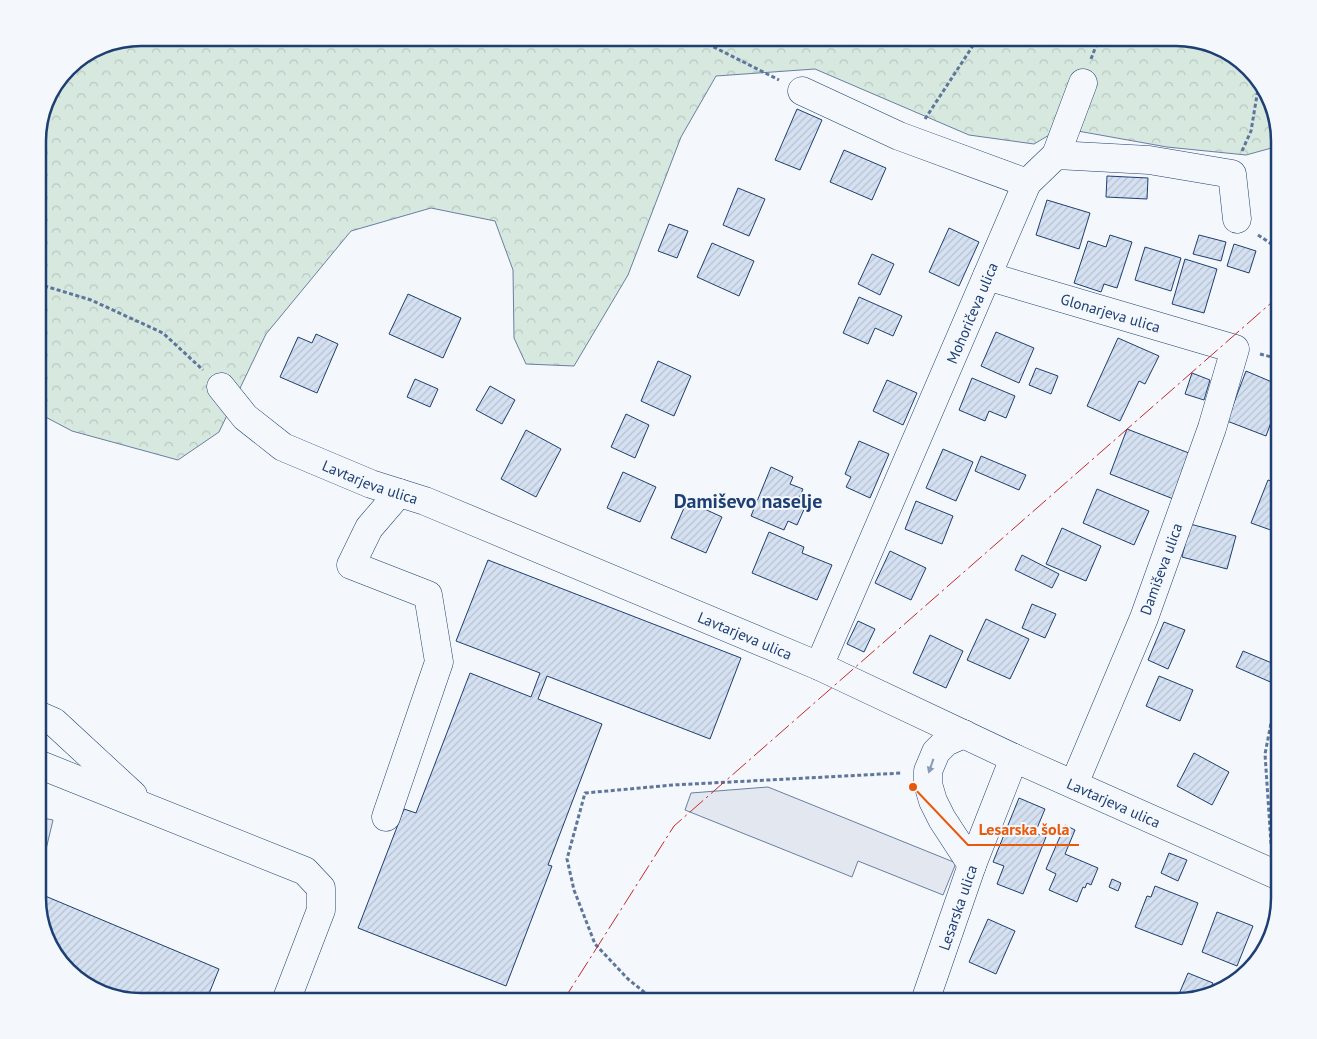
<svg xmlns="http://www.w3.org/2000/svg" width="1317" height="1039" viewBox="0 0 1317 1039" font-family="'PT Sans',sans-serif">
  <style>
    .forest { fill: url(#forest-crowns); stroke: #687fa3 }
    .parking { fill: #e3e8f0; stroke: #687fa3 }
    .building { fill: url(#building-hatch); stroke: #1d3f73 }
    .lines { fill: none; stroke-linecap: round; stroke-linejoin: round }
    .minor-casing { stroke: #1d3f73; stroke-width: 29 }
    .path { stroke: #5e769c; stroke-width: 3; stroke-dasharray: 4 2.5; stroke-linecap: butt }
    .minor { stroke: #f4f7fb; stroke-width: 28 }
    .power { stroke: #c62828; stroke-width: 1; stroke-dasharray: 18 4 2.5 4; stroke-linecap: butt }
    .oneway { fill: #889bb7 }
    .labels { text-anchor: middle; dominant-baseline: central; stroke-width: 4; stroke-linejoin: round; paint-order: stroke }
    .street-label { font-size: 15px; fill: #1d3f73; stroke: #f4f7fb }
    .district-label { font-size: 20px; font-weight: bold; fill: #1d3f73; stroke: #f4f7fb }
    .rim { fill: none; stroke: #1d3f73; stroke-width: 2.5 }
    .leader { fill: none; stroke: #e8590c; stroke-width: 2 }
    .callout-dot { fill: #e8590c; stroke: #f4f7fb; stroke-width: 2 }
    .callout-label { font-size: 16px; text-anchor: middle; font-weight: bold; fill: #e8590c; stroke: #f4f7fb; stroke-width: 4; stroke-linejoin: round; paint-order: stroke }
  </style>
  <defs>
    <pattern id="forest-crowns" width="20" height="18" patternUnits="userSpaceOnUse" patternTransform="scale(1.25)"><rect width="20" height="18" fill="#d7e8df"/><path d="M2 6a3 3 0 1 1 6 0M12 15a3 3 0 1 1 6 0" fill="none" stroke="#b8c8c3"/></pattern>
    <pattern id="building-hatch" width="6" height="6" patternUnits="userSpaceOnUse" patternTransform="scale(1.25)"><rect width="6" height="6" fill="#d5e0f0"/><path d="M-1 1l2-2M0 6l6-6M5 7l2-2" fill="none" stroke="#b6c1d1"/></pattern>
  </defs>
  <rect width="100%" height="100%" fill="#f4f7fb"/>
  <path class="forest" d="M141,38h1035l39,7 29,18 25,32 10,51 -33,9 -79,-8 -106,-19 -27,16 -65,-9 -154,-66 -99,7 -35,61 -53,138 -54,91 -48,-2 -12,-26 -1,-68 -18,-49 -64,-13 -80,23 -85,103 -47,98 -41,28 -106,-29 -34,-18v-279l10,-39 25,-32 29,-18z"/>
  <path class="parking" d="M768,787l188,76 -13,32 -85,-34 -6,16 -167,-67 6,-17z
    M38,817l15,3 -15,63z"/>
  <path class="building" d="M797,109l25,11 -22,50 -25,-10z
    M844,150l42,18 -14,32 -42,-18z
    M1107,176l41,2 -1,21 -41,-2z
    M738,188l27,11 -16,37 -26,-11z
    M1047,200l43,13 -11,36 -43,-14z
    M669,224l19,7 -11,27 -19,-7z
    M949,228l30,14 -20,44 -30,-14z
    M1110,235l22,7 -15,46 -13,-4 -3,8 -27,-9 14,-42 18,6z
    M1199,235l27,7 -5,19 -28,-7z
    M712,243l42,18 -15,35 -42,-19z
    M1234,244l22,7 -7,22 -22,-7z
    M1145,247l36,11 -10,33 -36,-11z
    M872,254l22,10 -14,31 -22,-11z
    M1185,259l32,10 -13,44 -32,-9z
    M408,294l53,24 -18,40 -54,-24z
    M859,297l43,19 -9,20 -18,-8 -7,16 -25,-11z
    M996,332l38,16 -15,35 -38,-17z
    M316,334l22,10 -21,49 -37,-16 18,-40 14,6z
    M1118,338l41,18 -14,28 -6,-3 -19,40 -33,-15z
    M658,361l33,15 -17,40 -33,-15z
    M1036,368l22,8 -7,18 -22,-9z
    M1246,371l33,14v16l-13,35 -39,-15z
    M1192,373l18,7 -6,20 -19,-6z
    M972,378l43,18 -9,22 -17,-7 -4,10 -26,-11z
    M415,379l23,10 -8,18 -23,-10z
    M887,380l30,13 -14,32 -30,-14z
    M490,386l25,14 -13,24 -26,-14z
    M626,414l23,11 -14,33 -24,-11z
    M1127,429l67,26 -18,45 -66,-26z
    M526,430l35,19 -25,48 -35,-18z
    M859,441l30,13 -19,44 -24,-11 5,-10 -6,-3z
    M943,449l30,13 -17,39 -30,-13z
    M981,456l45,19 -7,15 -44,-19z
    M771,467l22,10 -3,7 13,5 -5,12 8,4 -9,20 -9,-4 -4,9 -33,-14z
    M623,472l33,15 -16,35 -33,-14z
    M1268,480l11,4v49l-28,-10z
    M1097,489l52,22 -15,34 -51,-22z
    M687,501l35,16 -16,36 -35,-15z
    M916,501l37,15 -11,28 -37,-15z
    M1190,524l46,12 -9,33 -45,-12z
    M1062,528l39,18 -15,35 -40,-17z
    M769,532l35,15 -2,6 30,12 -15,35 -65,-27z
    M890,551l36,17 -15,32 -36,-17z
    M1022,555l37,19 -7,14 -37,-18z
    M488,560l253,98 -31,81 -163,-63 -9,23 64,25 -54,141 4,1 -46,120 -148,-58 46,-119 12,4 54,-140 61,24 9,-24 -84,-32z
    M1032,604l24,10 -11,24 -23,-10z
    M986,619l43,20 -19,40 -43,-19z
    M858,621l17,8 -11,23 -17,-8z
    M1164,622l21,8 -17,39 -20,-9z
    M930,635l33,16 -17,37 -33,-15z
    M1243,651l36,15v6l-4,12 -39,-17z
    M1159,676l34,14 -13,31 -34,-15z
    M1194,753l35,19 -17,33 -35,-19z
    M1019,798l26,11 -10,24 11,4 -23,57 -26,-10 7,-18 -11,-4z
    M1065,825l10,5 -10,24 33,14 -7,17 -4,-2 -2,5 -2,-1 -6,15 -28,-12 7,-16 -10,-5z
    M1169,853l18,7 -9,21 -17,-8z
    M1112,879l9,4 -3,8 -9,-4z
    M1155,886l43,17 -16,42 -47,-18 12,-31 4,1z
    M38,893l181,76 -13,32h-65l-39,-7 -29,-18 -25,-32 -10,-39z
    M1217,912l36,14 -16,40 -35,-14z
    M988,919l27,12 -19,43 -27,-12z
    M1188,973l25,10 -5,11 -32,7z
    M1229,976l8,3 -15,11z"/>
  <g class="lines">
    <defs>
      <g id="minor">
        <path d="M802,91l97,45 128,47 -208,483"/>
        <path d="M1056,155l27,-72"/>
        <path d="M1027,183l29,-28 93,5 83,14 5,45"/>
        <path id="s1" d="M987,276l248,73 -23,79 -68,190 -70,166"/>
        <path id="s2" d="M221,387l24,30 38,30 88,37 54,17 394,165 195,92 265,118"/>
        <path d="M38,715l16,7 79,73"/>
        <path d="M964,734l-18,8 -10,10 -8,19v13l5,17 9,18 30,46"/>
        <path d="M38,764l267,107 16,17v22l-35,91"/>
        <path d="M386,817l53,-155 -11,-67 -77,-30 18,-37 30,-35"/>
        <path id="s3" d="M925,1001l47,-136 42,-107"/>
      </g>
    </defs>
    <use href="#minor" class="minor-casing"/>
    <path class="path" d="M696,38l83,42
      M1091,59l8,-21
      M925,119l53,-81
      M38,132l24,-54
      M1242,151l9,-20 8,-48
      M1258,235l21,14
      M38,284l53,16 72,33 40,37
      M1260,354l19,5
      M1271,844l-6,-90 14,-72
      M662,1001l-13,-5 -21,-17 -33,-35 -21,-54 -7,-31 18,-66 88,-8 229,-12"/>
    <use href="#minor" class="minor"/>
    <path class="power" d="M563,1001l111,-175 605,-530"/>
  </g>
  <defs><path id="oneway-solid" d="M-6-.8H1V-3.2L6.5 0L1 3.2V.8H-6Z" transform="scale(1.25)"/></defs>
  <use class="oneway" href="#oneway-solid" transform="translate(931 766) rotate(109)"/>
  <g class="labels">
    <g class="street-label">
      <text stroke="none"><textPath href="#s1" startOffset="129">Glonarjeva ulica</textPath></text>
      <text transform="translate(972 313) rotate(-67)">Mohoričeva ulica</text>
      <text stroke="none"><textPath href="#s2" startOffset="181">Lavtarjeva ulica</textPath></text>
      <text transform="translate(1161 569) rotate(-70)">Damiševa ulica</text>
      <text stroke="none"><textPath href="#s2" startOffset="586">Lavtarjeva ulica</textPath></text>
      <text stroke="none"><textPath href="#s2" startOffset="991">Lavtarjeva ulica</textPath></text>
      <text stroke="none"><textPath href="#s3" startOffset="99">Lesarska ulica</textPath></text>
    </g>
    <g class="district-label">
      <text x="748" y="501">Damiševo naselje</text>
    </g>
  </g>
  <path d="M0 0H1317V1039H0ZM141 46H1176A95 95 0 0 1 1271 141V898A95 95 0 0 1 1176 993H141A95 95 0 0 1 46 898V141A95 95 0 0 1 141 46Z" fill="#f4f7fb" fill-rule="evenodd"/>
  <path class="rim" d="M141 46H1176A95 95 0 0 1 1271 141V898A95 95 0 0 1 1176 993H141A95 95 0 0 1 46 898V141A95 95 0 0 1 141 46Z"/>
  <path class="leader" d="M913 787L968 845H1079"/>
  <circle class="callout-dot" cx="913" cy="787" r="5"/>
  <g class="callout-label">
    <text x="1024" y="835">Lesarska šola</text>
  </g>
</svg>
